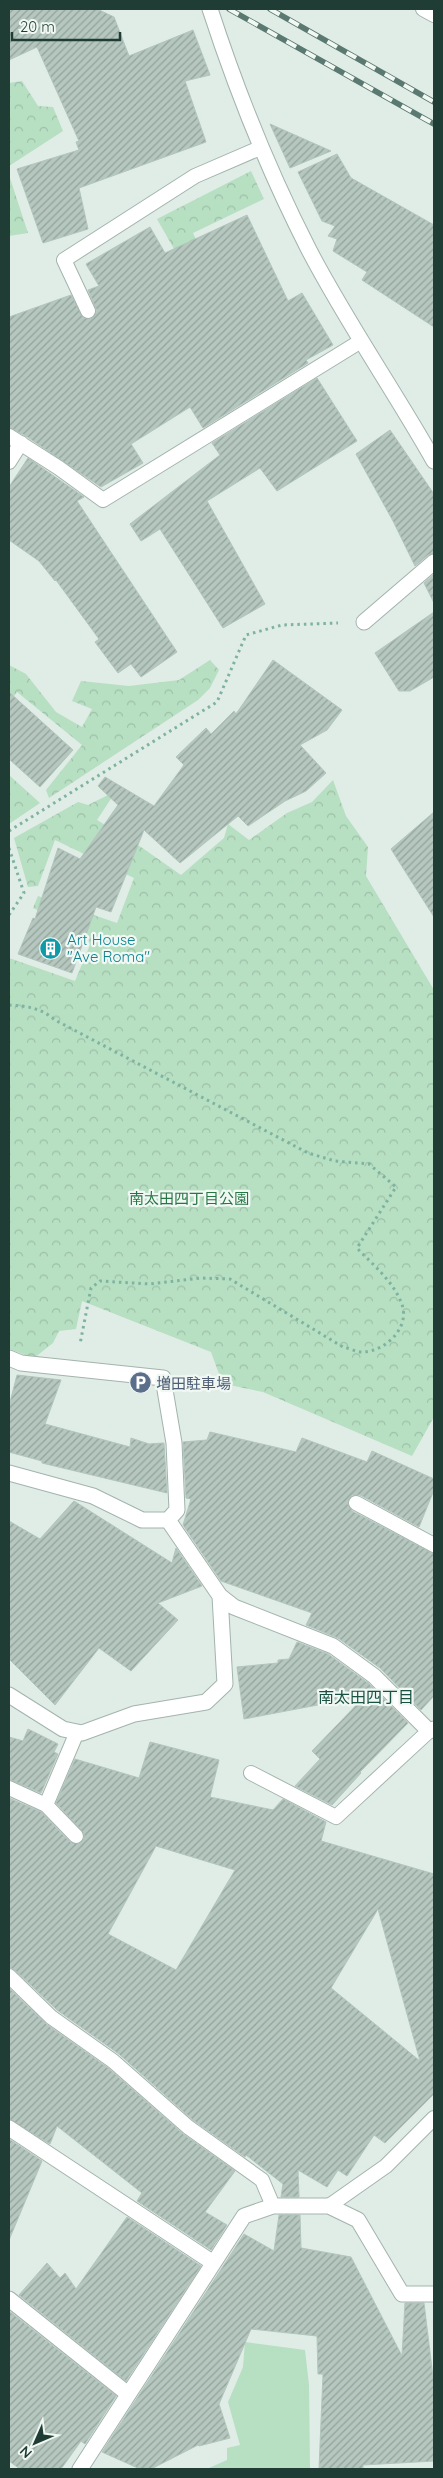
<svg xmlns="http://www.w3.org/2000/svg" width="443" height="2478" viewBox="0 0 443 2478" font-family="Quicksand,'Noto Sans JP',sans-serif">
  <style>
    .green { fill: #b7dfc2 }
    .forest { fill: url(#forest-crowns) }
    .building { fill: url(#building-hatch); stroke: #b2c6bd; fill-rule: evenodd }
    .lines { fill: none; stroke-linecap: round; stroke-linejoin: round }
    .lane-casing { stroke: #a2b4ad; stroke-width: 16 }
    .street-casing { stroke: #a2b4ad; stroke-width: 17 }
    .path { stroke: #7eb2a1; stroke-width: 3; stroke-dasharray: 2.5 4; stroke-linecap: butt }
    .lane { stroke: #fff; stroke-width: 14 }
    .street { stroke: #fff; stroke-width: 15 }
    .rail-casing { stroke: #5a7970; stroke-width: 5.5 }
    .rail { stroke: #f1f8f4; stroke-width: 4; stroke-dasharray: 11; stroke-linecap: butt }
    .labels { text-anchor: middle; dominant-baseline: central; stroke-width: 4.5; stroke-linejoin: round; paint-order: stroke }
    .culture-label { font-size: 15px; fill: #0d838f; stroke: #f1f8f4; text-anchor: start }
    .park-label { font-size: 15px; fill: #277745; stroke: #f1f8f4 }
    .service-label { font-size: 15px; fill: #4e5e75; stroke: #f1f8f4; text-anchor: start }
    .neighbourhood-label { font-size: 16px; fill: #1a5143; stroke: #f1f8f4 }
  </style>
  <defs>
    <pattern id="forest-crowns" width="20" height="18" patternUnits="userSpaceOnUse" patternTransform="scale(1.25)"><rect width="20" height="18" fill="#b7dfc2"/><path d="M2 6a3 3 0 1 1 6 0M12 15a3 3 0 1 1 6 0" fill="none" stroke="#9dc0a7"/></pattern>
    <pattern id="building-hatch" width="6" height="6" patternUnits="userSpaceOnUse" patternTransform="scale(1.25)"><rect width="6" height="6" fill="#b5c7bf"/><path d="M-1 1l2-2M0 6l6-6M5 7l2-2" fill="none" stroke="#93a39c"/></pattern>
  </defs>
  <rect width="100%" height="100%" fill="#e0ece6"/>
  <path class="green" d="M245,2342l60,8 4,35 1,84 -101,-1 18,-8v-12l13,-3 -12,-43 15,-35z"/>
  <path class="forest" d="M22,81l16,25 15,1 10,24 -54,35v-83z
    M251,171l13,28 -71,34 36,75 -51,-52 -21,-37z
    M9,175l19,58 -19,3z
    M210,660l9,10 -9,18 -12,12 -149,98 -3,-8 36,-45 -65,-53 -8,11v-38l17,9 30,38 26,15 10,-18 -20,-8 9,-20 48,5 50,-6z
    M9,775l31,28 -31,21z
    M333,780l13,36 22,31 -2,29 68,114v427l-22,39 -149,-64 -48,-10 4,-8 -8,-22 -129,-51 -6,28 -17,2 -6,12 -19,15 -25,-9v-391l66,23 15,-36 -3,-12 -54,-25 5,-12 79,27 17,-45 -79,-38 -17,46 -10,1 -14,-49 64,-36 10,3 28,-14 -19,29 44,27 40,28 43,-37 4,-14 21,16 38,-27 25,-11z"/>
  <path class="building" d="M9,9h88l17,8 15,39 64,-26 17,45 -25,6 21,61 -127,46 9,41 -45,14 -26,-74 62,-19 -3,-8 3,-1 -42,-94 -28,13z
    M270,124l61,27 -41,17z
    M337,154l14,24 83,47v102l-72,-47 5,-8 -34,-21 4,-12 -9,-3 7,-10 -13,-5 -24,-49z
    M247,215l41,86 14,-8 31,52 -27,15 2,3 -105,65 -13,-21 -59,37 12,19 -42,24 -75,-51 -17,-9v-110l62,-22 12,23 8,1 6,-8 -9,-21 11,-4 -13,-22 64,-37 15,26z
    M317,378l40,63 -80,50 -17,-23 -53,33 58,103 -42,24 -63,-99 -19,12 -11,-17 90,-69 -8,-12z
    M390,430l44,64v59l-6,2 -13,11 -22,-45 -37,-67z
    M28,458l56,39 -7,4 100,151 -36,25 -10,-13 -13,9 -23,-31 4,-3 -43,-59 -1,1 -16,-20 -30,-21v-53z
    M434,574v29l-10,-20z
    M434,612v65l-24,14h-11l-24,-38z
    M273,660l69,50 -15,20 -27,15 26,28 -20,18 -21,10 -37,25 -10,-10 -58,47 -36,-33 -33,82 -15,-5 -24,66 -54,-19 15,-36 2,1 23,-71 22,11 38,-54 -20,-19 7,-9 49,29 30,-41 -8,-8 30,-29 5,6 23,-23 2,3z
    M9,692l64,58 -33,37 -31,-28z
    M434,812v105l-43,-68z
    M17,1375l44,5 -16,44 85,23 1,-9 18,6 15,-1 3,50 -125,-30v-2l-33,-9v-46z
    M210,1432l86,20 6,-14 65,24 5,-11 62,28v11l-15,37 -59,-32h-8l-5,8 5,8 82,43v142l-13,14 -41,-42 -42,-30 -32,-13 6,-12 -91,-32 -38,-56 8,-26 -5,-1 -3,-56 24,-2z
    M74,1501l98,62 4,-15 26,38 -44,17 20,17 -47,51 -32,-23 -44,57 -46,-46v-138l31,18z
    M297,1642l31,12 40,29 40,40 -48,49 1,1 -29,32 -37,-19 25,-27 -8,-8 53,-55 -121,23 -7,-52 41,-4v-3l11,-1z
    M28,1729l30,15 -4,8 4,2 -17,39 -32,-14v-42l14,4z
    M150,1742l69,18 -9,37 63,13 10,-11 43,23 -5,19 113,33v220l-49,49 -11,-8 -27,41 -9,-6 -11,17 -29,-17 1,27h-18l2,-13 -37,-29 -1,2 -52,-37 -74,-66 -62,-44 -42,-40 -6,-3v-169l32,14 29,30 9,2 5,-5v-6l-28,-30 19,-44 64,19zM156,1846l79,24 -59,100 -68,-36zM378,1909l42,152 -89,-73z
    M9,1988l37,36 62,44 75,66 52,37 -30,41 22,13 -16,25 -74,-49 5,-8 -85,-67 -7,18 -41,-25z
    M9,2139l33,22 -33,79z
    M279,2215h21l1,33 50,9 51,99 3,-53h19l10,82v76l-71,4v4h-44l4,-95h-5l-1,-38 -66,-7 -32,75 11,34 -31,8 -1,-1 -47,24h-11l-38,-17 142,-218 30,17z
    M127,2217l74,49 -75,115 -107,-86 28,-32 13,15 5,-5 11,16z
    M9,2311l107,85 -31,48 -4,-3 -20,28h-41l-11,-8z"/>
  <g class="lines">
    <defs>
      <path id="lane" d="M423,9l11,6
        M88,311l-24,-51 131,-84 65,-28
        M9,436l50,32 44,32 258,-159
        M9,462l12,-19
        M356,1503l78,42
        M251,1773l85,44 93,-86
        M9,1788l37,17
        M76,1836l-30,-31 31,-73
        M9,1976l42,41 62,44 75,66 74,53 11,26
        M329,2206l57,-40 48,-48"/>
      <path id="street" d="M210,9c27,83 59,163 99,241 38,73 85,140 125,211
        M364,622l70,-60
        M9,1358l12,5 142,15 11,65 3,67 -9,10 52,76 14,11 99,39 41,30 55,55 5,-2
        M9,1473l84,23 49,24h26
        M9,1695l54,34 19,4 52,-19 72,-12 19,-18 -5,-88
        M9,2128l203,134
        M9,2299l119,95
        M80,2469l164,-253 29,-10h56l29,14 44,74h32"/>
    </defs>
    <use href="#lane" class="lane-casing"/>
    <use href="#street" class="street-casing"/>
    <path class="path" d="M9,831l208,-129 29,-67 36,-10 56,-2
      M9,848l15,45 -15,22
      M9,1005c18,1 32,3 46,15l253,133 27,8 34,3 27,23 -39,61c16,17 35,32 44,54 11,24 -15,50 -39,50 -6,0 -13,-4 -19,-5l-113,-68 -29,-1 -51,6 -50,-3 -9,7 -11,56"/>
    <use href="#lane" class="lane"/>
    <use href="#street" class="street"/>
    <defs>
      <path id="rail" d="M229,9l205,115
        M270,9l164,93"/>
    </defs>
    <use href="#rail" class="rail-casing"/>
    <use href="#rail" class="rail"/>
  </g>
  <defs>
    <symbol id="building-disc" viewBox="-11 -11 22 22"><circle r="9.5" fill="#0f9aa8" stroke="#f1f8f4"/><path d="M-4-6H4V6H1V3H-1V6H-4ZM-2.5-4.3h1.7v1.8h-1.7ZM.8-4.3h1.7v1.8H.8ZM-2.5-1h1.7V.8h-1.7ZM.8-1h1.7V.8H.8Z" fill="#fff"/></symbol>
    <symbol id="parking-disc" viewBox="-11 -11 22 22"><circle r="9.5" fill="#5c6f8a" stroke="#f1f8f4"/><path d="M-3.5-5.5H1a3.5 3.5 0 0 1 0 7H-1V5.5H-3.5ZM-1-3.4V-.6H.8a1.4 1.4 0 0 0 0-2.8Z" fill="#fff"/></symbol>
  </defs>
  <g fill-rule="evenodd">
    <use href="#building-disc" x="38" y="936" width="25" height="25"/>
    <use href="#parking-disc" x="128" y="1370" width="25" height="25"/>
  </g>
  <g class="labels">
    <g class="culture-label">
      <text x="67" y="939">Art House<tspan x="67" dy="17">"Ave Roma"</tspan></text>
    </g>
    <g class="park-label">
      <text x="189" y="1198">南太田四丁目公園</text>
    </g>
    <g class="service-label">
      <text x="156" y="1383">増田駐車場</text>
    </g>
    <g class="neighbourhood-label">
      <text x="366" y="1697">南太田四丁目</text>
    </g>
  </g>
  <rect width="443" height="2478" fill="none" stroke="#1f3d35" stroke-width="20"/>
  <g transform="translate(35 2443) rotate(225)" stroke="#f1f8f4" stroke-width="4" paint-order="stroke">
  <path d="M0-4L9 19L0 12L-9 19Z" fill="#1f3d35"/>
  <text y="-8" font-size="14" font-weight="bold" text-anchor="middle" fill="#1f3d35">N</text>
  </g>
  <path d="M12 32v8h108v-8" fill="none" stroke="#1f3d35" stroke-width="2.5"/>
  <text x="20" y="32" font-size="15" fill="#1f3d35" stroke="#f1f8f4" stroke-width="4" paint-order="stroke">20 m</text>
</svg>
